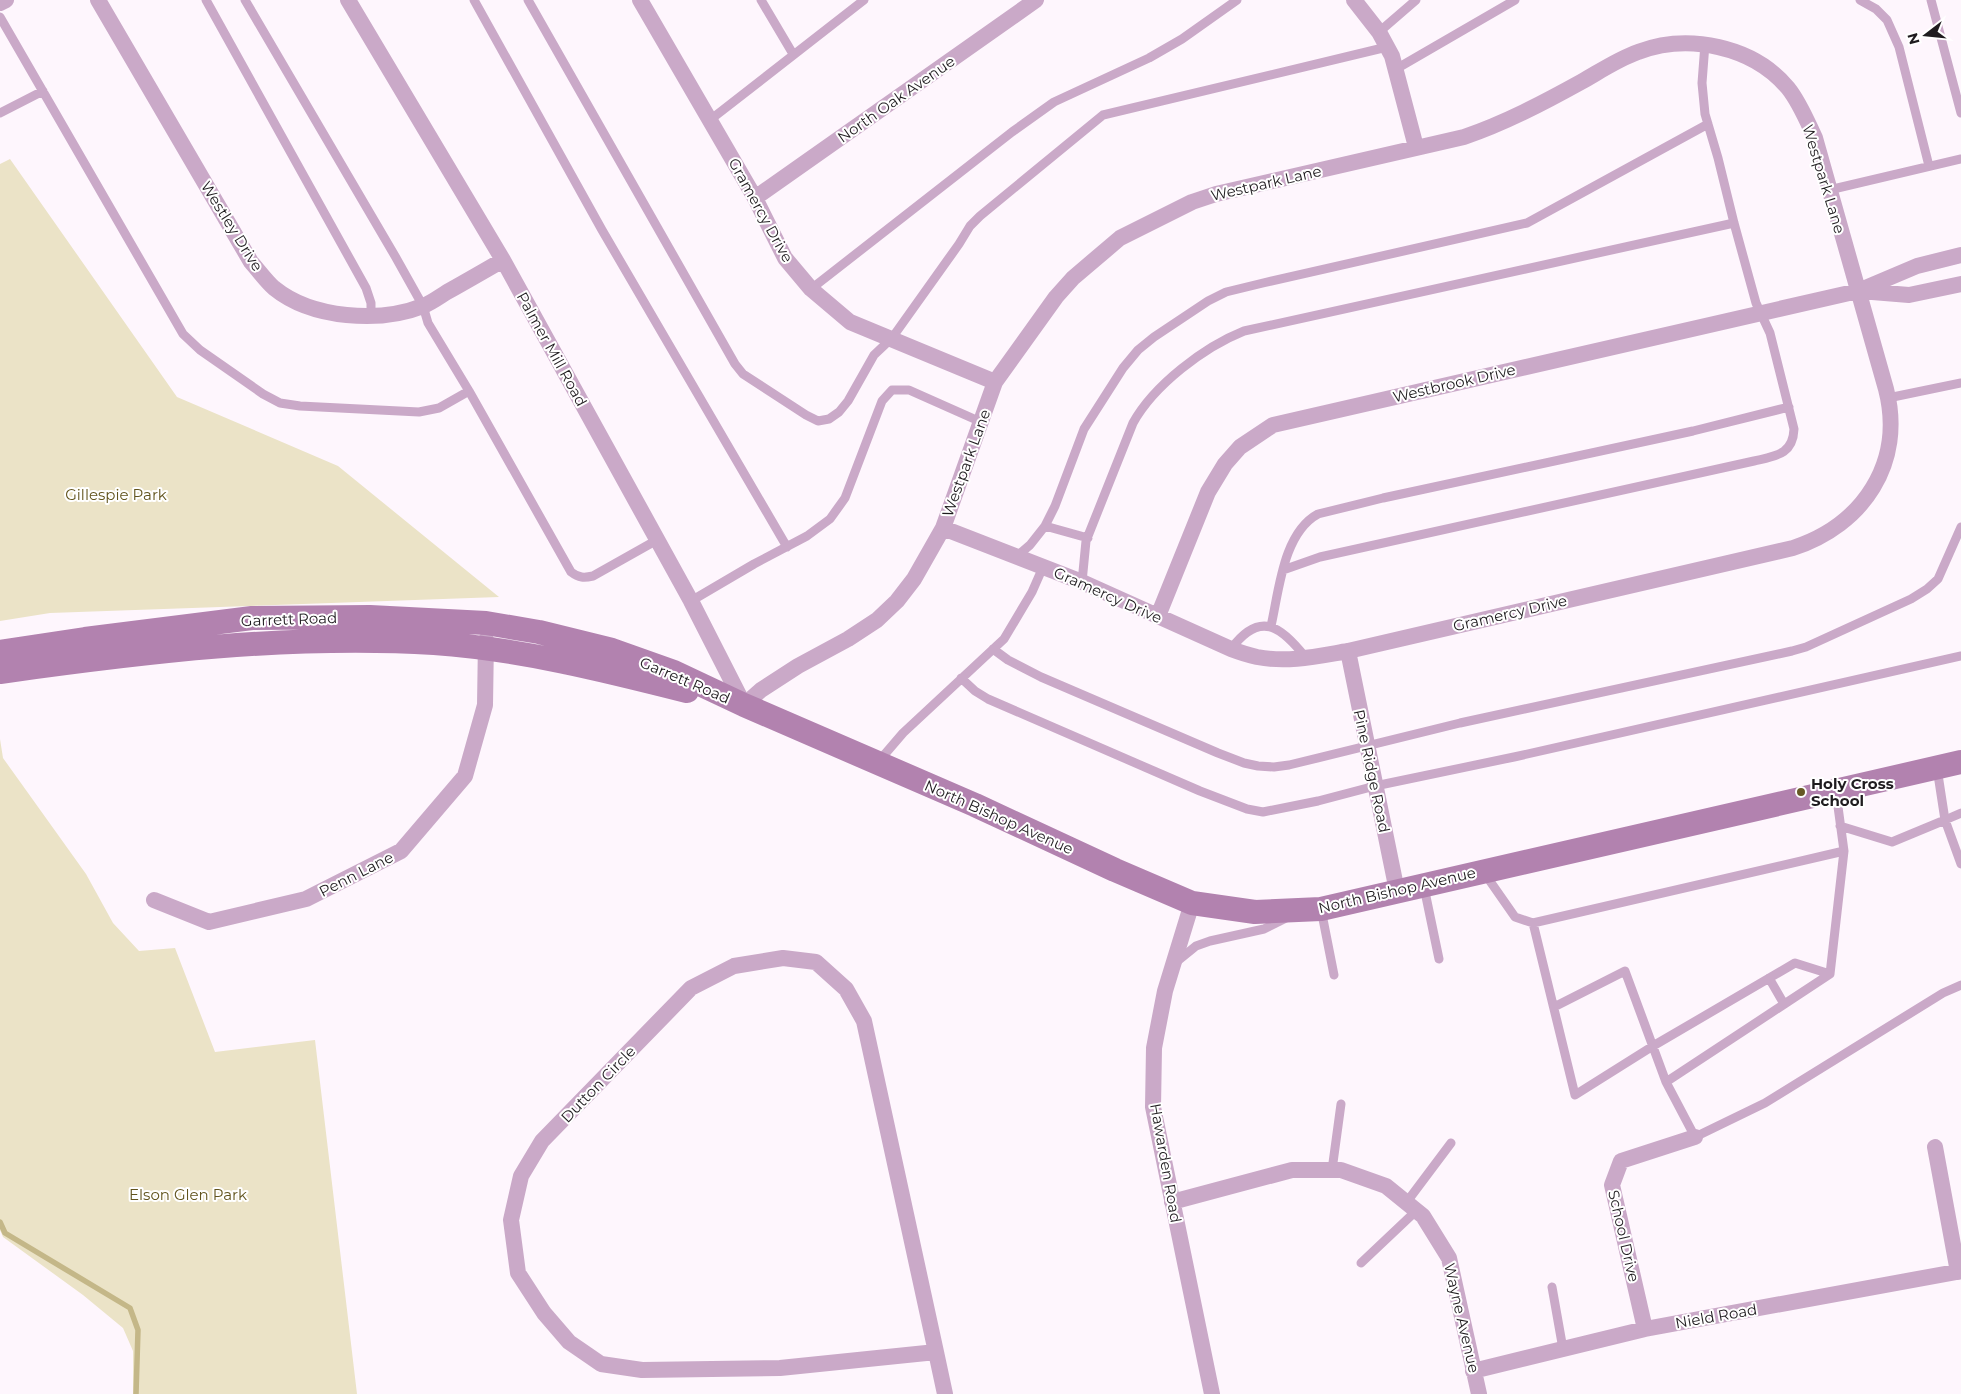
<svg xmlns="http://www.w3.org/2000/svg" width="1961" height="1394" viewBox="0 0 1961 1394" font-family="Montserrat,sans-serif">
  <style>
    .green { fill: #ebe3c7 }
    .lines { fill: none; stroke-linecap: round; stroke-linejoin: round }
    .stream { stroke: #c4b788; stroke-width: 5.5 }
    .service { stroke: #caa9c8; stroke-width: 9 }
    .minor { stroke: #caa9c8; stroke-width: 16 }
    .secondary { stroke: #b282af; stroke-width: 24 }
    .poi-dot { fill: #665825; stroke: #fff; stroke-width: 2 }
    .labels { text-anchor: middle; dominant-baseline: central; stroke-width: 4; stroke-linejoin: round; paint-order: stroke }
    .street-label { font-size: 15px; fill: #1f1c1f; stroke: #fff }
    .park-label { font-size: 15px; fill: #61531c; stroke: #fff }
    .poi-label { font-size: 15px; font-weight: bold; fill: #1f1c1f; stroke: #fff; text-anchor: start }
  </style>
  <rect width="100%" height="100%" fill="#fef6fd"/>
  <path class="green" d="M10,159l167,238 161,69 161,131 -449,16 -50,8v-457z
    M0,739l3,19 83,116 27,49 26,28 36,-3 40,104 100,-12 42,354h-224v-43l-10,-23 -40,-33 -80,-58 -3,-7z"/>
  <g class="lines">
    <path class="stream" d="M0,1222l5,11 125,75 8,22 -2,64"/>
    <path class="service" d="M206,0l160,288 5,15v13
      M245,0l150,256 28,50 5,17 41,68 102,181c8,6 13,6 22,4l64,-36
      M474,0l128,230 185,317
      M528,0l207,364 8,10 63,41 12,6 11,-2 10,-7 9,-11 26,-46 18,-17 67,-94 11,-18 10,-10 123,-101 284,-68
      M761,0l32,54
      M1860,0l16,9 11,11 12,27 30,119
      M1931,0l30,113
      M0,17l183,317 17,16 63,44 17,9 20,3 119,6 20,-4 30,-17
      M1379,32l37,-32
      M1396,69l119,-69
      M0,113l43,-22
      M710,120l154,-120
      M1829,190l132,-31
      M811,289l201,-157 42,-30 95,-44 33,-19 55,-39
      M1888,398l73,-15
      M1045,526l43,12
      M1017,556l13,-11 15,-19 10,-20 29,-77 39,-61 15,-18 16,-13 54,-36 18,-9 37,-9 264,-60 181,-99
      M1283,570l37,-13 434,-96c21,-5 39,-6 40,-32l-24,-96 -14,-30 -22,-80 -16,-65 -13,-44 -3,-31 3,-39
      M1082,582l4,-41 47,-118c21,-38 71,-76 111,-92l490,-108
      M691,601l63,-37 53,-28 23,-17 15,-21 37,-97 10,-11h17l72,32
      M1271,626c8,-35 12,-93 47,-112l65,-16 310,-67 96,-24
      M993,649l15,11 33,17 177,76 26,10 14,3 16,1 15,-2 171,-42 332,-72 14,-4 105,-48 16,-10 11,-10 23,-52
      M1231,649c29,-39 50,-23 75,9
      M961,678l14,13 13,8 212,92 47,18 16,3 55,-11 57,-15 139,-29 447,-101
      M879,761l24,-28 101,-94 28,-47 11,-25
      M1961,813l-16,7 16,44
      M1840,826l52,16 53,-22 -8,-52
      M1485,874l30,43 18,6
      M1424,887l15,72
      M1321,909l13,66
      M1175,963l21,-17 14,-5 54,-12 22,-11
      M1830,974l14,-123
      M1769,978l15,26
      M1554,1007l71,-36 41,111 29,55 70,-34 178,-110 18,-8
      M1666,1082l164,-108 -35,-11 -142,83 -78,49 -42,-172 311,-72 -8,-59
      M1332,1170l9,-66
      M1406,1203l45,-60
      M1361,1263l55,-52
      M1552,1287l11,62"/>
    <path class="minor" d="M98,0l153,262c8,9 15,19 23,26 38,31 106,35 149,18 8,-3 16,-9 24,-14 18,-10 37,-21 56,-32
      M348,0l155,260 188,341 53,104 17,-15 37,-24 50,-27 29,-19 20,-19 17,-22 29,-51 52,-146 61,-85 17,-19 47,-40 72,-36 24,-8 248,-57c41,-14 79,-34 117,-55 18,-10 37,-23 57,-30 50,-19 115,-6 150,36 12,15 19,33 27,50l71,251c19,74 -23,136 -93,159l-445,103c-30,5 -60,12 -91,6 -9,-2 -18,-5 -26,-8l-149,-67 -139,-54
      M640,0l115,198 30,60 26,31 39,33 145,60
      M1354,0l25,32 13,24 24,91
      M0,3l6,-3
      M755,198l281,-198
      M1860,291l49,4 52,-11
      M1158,616l50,-124 17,-28 15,-17 33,-22 585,-134 59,-25 44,-11
      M1348,651l49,240
      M154,900l55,22 97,-23 95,-48 64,-75 20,-71 1,-65
      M1192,903l-27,88 -11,57 -1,59 59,287
      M1935,1147l23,125
      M1172,1202l120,-32h49l45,16 37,30 26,42 30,136
      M1645,1329l-33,-144 9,-24 74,-24
      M936,1352l-156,16 -138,2 -41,-6 -32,-22 -25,-29 -26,-40 -7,-53 10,-44 21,-35 149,-153 43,-22 49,-8 33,4 30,27 18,32 72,331 9,42
      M1473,1371l172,-42 316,-58"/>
    <path class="secondary" d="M0,652l85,-13 167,-21 118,-1 116,6 53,9 73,18 62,22 70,33 231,100 140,65 77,33 63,9 66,-3 640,-147
      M0,672c143,-20 290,-38 434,-29 86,6 170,27 253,48"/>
  </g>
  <circle class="poi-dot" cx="1801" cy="792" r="5"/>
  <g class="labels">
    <g class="street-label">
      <text transform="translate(896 99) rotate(-35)">North Oak Avenue</text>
      <text transform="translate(1824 179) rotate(73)">Westpark Lane</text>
      <text transform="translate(1266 183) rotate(-13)">Westpark Lane</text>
      <text transform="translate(761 210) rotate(61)">Gramercy Drive</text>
      <text transform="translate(232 226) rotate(58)">Westley Drive</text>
      <text transform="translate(552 349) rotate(61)">Palmer Mill Road</text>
      <text transform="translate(1454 383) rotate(-13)">Westbrook Drive</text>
      <text transform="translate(966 463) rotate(-70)">Westpark Lane</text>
      <text transform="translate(1108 595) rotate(24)">Gramercy Drive</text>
      <text transform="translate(1510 613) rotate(-13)">Gramercy Drive</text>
      <text transform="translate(289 619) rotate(-2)">Garrett Road</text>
      <text transform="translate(685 680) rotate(23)">Garrett Road</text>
      <text transform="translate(1372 771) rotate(78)">Pine Ridge Road</text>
      <text transform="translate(999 817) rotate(24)">North Bishop Avenue</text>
      <text transform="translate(356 874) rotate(-27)">Penn Lane</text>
      <text transform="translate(1397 890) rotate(-13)">North Bishop Avenue</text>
      <text transform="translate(598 1084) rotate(-46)">Dutton Circle</text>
      <text transform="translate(1166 1163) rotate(80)">Hawarden Road</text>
      <text transform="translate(1624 1236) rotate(77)">School Drive</text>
      <text transform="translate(1716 1316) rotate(-10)">Nield Road</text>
      <text transform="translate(1462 1318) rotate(77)">Wayne Avenue</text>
    </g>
    <g class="park-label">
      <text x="116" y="494">Gillespie Park</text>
      <text x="188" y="1194">Elson Glen Park</text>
    </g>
    <g class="poi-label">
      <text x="1811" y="783">Holy Cross<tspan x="1811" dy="17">School</tspan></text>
    </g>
  </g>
  <g transform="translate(1926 35) rotate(254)" stroke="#ffffff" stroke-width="4" paint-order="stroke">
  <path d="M0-4L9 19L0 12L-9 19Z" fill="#1f1c1f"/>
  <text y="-8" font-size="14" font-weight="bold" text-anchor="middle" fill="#1f1c1f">N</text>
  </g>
</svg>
